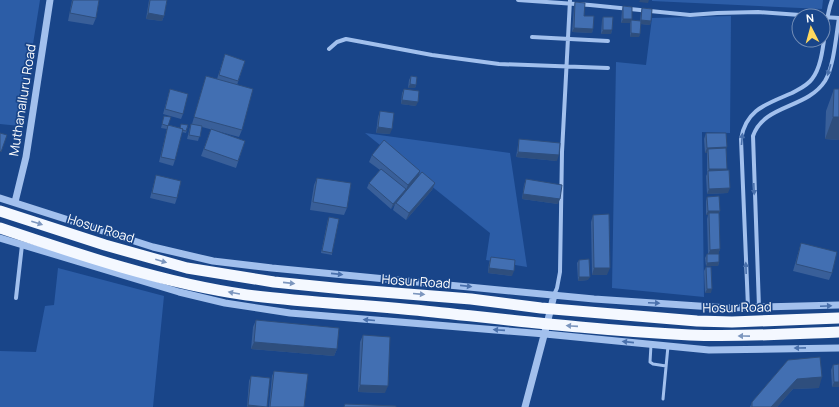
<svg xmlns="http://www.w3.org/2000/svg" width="839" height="407" viewBox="0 0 839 407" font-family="Manrope,sans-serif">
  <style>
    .green { fill: #2c5da7 }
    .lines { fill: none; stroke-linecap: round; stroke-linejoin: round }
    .service { stroke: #a2c0ed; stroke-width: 3 }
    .minor { stroke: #a2c0ed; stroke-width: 4 }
    .tertiary { stroke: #a2c0ed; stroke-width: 7 }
    .trunk { stroke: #f4f8ff; stroke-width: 11 }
    .minor-bridge { stroke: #a2c0ed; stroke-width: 4 }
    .wall { fill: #395f99 }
    .shaded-wall { fill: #2e4e7d }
    .building { fill: #426fb2; stroke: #2e4e7d }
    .oneway { fill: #4970ac }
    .oneway2 { fill: #7c96be }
    .labels { text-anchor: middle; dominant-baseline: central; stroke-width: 3.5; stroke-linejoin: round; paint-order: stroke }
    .street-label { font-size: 13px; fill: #fff; stroke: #194589 }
  </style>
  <rect width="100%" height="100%" fill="#194589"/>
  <path class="green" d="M0,0h40l-20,126 -20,-2z
    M652,0h171l-1,9 -170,-8z
    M731,16l-1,117 -28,-1 2,165 -92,-9 4,-226 30,3 6,-47z
    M365,133l145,20 17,114 -41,-7 4,-27z
    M58,268l106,28 -11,111h-153v-56l36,1 9,-46 9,-1z"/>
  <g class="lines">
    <path class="service" d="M651,345l-1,17 3,2 13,2
      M663,399l5,-53"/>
    <path class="minor" d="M518,0l72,5 100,10 27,-2 41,-1 56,4
      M532,37l76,4
      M329,49l8,-7 9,-3 86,16 67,9 109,4
      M554,295l3,-7 3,-16 2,-120 8,-152
      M16,298l6,-53
      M748,307l-7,-168c5,-30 26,-35 51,-46 7,-4 15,-7 20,-14 14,-17 11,-57 20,-79
      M759,307l-6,-171c11,-32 54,-27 72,-55 9,-15 11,-45 14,-63"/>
    <path class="tertiary" d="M0,198l153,49 60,14 59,7 322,31 134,9 111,-3
      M15,202l11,-45 24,-157
      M0,238l179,54 46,11 65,10 255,21 164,16 130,-2
      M525,407l22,-83 7,-29"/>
    <path class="trunk" d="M0,211l105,34 82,23 87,14 70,7 127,10 70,9 156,13 35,1 107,-4
      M0,228c80,27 163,55 247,67 62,8 125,10 187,17 85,9 170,19 256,23 50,2 99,-1 149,-3"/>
    <path class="minor-bridge" d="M823,17l16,1"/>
  </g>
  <path class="wall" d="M72,0h27l-3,18 -3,7 -25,-4z
    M149,0h18l-3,16 -2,5 -16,-2z
    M575,2l18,27 -1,4 -20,-1 2,-26z
    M623,6l9,13 -2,4h-9l1,-13z
    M642,8l9,13 -1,4 -9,-1 -2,13h-9v-13l1,-4 9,1 1,-9z
    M603,17l9,13 -1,4h-10l1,-14z
    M225,54l20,7 -8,24 5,45 -3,7 -37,-10 -4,14 -11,-2 3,-12 1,-3h1l14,-48 11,3z
    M411,76l5,9 -1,3h-7l1,-8z
    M170,89l13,25 -2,5 -18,-5z
    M404,89l12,17 -15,-2 1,-11z
    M834,89h5v51l-14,-1 1,-28z
    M380,111l10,23 -14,-1 2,-16z
    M164,116l5,9 11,3 8,-3 -2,8 -4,-1 -7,28 -2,6 -14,-4 8,-33 -6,-1z
    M211,129l34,12 -9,27 -35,-12z
    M706,133l20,16 1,20 -1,1 2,23 -21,1 -1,-18 1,-2v-21h-2l-1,-14z
    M519,139l38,22 -41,-4z
    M372,155l48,16 -2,6 17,6 -3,7 -26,30 -13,-10 2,-6 -4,5 -24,-21 2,-5 11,-13 -11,-8z
    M156,175l21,23 -2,6 -25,-6z
    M317,178l30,30 -3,7 -34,-5 4,-25z
    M526,179l32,25 -36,-5 2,-14z
    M707,197l13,14 -1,2 1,36 -2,5 1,8 -1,4h-12l-1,-8 2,-4h1l-1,-35 1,-4h-2v-14z
    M593,215l14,60h-15l-1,-53z
    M328,219l4,34v2l-11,-2z
    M801,243l31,30 -3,7 -36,-9z
    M491,257l21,19 -24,-3 1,-10z
    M579,260l9,20 -10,1 -1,-18z
    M706,267l5,26h-6l-1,-22z
    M256,320l81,29 -3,7 -83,-7 2,-22z
    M363,335l22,58 -27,-1 2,-50z
    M788,360l31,28 -26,1 -16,18h-27l2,-5z
    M833,365l6,22h-7l-1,-17z
    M274,371l30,36h-35l3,-31z
    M251,376l19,2 -4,29h-19l2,-26z"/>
  <path class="shaded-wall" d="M640,0h9l-1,3 -9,-1z
    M148,13l16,3 -2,5 -16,-2z
    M623,19h9l-2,4h-9z
    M641,20l10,1 -1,4 -10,-1z
    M574,28l19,1 -1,4 -20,-1z
    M603,30h9l-1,4h-10z
    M631,33l9,1 -1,3h-9z
    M410,84l6,1 -1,3h-7z
    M402,100l16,2 -2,4 -15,-2z
    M833,117h6v23l-14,-1z
    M378,127l14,2 -2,5 -14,-1z
    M727,147l-2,5 -17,-3 -1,4h-2l2,-5z
    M518,152l41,3 -2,6 -41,-4z
    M709,169h18l-2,5 -17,-2z
    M420,171l-2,7 -13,14 3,-7z
    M435,183l-3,7 -26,30 3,-7z
    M730,188l-2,5 -21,1 2,-5z
    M406,189l-2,6 -8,8 -5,6 2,-5z
    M523,194l37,5 -2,5 -36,-5z
    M708,211h12l-2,3 -9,-1 -1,2h-2z
    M720,249l-2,6h-10l2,-5z
    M719,262l-1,4h-12l1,-3z
    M489,268l25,3 -2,5 -24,-3z
    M594,268h16l-3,7h-15z
    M579,277h11l-2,3 -10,1z
    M707,289h5l-1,4h-6z
    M254,342l83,7 -3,7 -83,-7z
    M822,377l-3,11 -26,1 -16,18h-6l26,-28z
    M834,382h5v5h-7z
    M360,385l28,1 -3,7 -27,-1z
    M248,405l19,2h-20z"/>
  <path class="building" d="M73,0h26l-3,18 -26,-5z
    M150,0h17l-3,16 -16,-3z
    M575,2l10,1 -1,13h10l-1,13 -19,-1z
    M623,6l9,1v12h-9z
    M642,8l10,1 -1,12 -10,-1z
    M603,17h10l-1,13h-9z
    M631,20l10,1 -1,13 -9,-1z
    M225,54l20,7 -7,20 -19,-6z
    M206,76l47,13 -11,41 -48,-13z
    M411,76l6,1 -1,8 -6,-1z
    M170,89l18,5 -5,20 -18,-5z
    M404,89l15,2 -1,11 -16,-2z
    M834,89h5v28h-6z
    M380,111l14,2 -2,16 -14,-2z
    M164,116l7,1 -3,9 -6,-2z
    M181,124l7,1 -2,6 -4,-1 1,-1 -3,-1z
    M191,124l11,2 -2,11 -11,-2z
    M168,125l15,4 -8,31 -14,-3z
    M211,129l34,12 -7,20 -34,-12z
    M0,133l7,2 -6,17 -1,-1z
    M706,133h20l1,14 -20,1z
    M519,139l41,4 -1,12 -41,-3z
    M384,140l36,31 -12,14 -36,-30z
    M726,148l1,21h-18l-1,-20z
    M381,169l25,20 -13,15 -24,-21z
    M729,170l1,18 -21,1 -1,-18z
    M422,172l13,11 -26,30 -13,-10z
    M156,175l25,6 -4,17 -25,-5z
    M317,178l34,5 -4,25 -34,-6z
    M526,179l36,6 -2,14 -37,-5z
    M719,196l1,15h-12l-1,-14z
    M709,213h10l1,36 -10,1z
    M609,214l1,54h-16l-1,-53z
    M329,217l10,2 -7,34 -10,-2z
    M801,243l36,9 -5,21 -36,-9z
    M707,254h12v8l-12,1z
    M491,257l24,3 -1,11 -25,-3z
    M589,259l1,18h-11v-17z
    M706,267h5l1,22h-5z
    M256,320l83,8 -2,21 -83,-7z
    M363,335l27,2 -2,49 -28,-1z
    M820,357l2,20 -25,2 -26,28h-19v-5l36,-42z
    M839,364v18h-5l-1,-17z
    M274,371l34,3 -4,33h-34z
    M251,376l19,2 -3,29 -19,-2z
    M345,404l51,2v1h-52z"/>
  <defs><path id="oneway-solid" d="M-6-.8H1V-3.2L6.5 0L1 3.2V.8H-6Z"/></defs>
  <g class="oneway">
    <use href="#oneway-solid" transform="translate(829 70) rotate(107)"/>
    <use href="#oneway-solid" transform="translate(742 139) rotate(-85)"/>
    <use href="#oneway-solid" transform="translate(754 189) rotate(88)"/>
    <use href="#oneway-solid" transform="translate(746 268) rotate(-92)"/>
    <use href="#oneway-solid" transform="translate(337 274) rotate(6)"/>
    <use href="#oneway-solid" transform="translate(466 286) rotate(6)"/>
    <use href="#oneway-solid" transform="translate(654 303) rotate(3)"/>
    <use href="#oneway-solid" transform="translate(826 306) rotate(-2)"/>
    <use href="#oneway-solid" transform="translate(369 320) rotate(-175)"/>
    <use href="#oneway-solid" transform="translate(499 330) rotate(-176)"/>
    <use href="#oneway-solid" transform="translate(628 342) rotate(-174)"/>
    <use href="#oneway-solid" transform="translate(800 348) rotate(179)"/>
  </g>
  <g class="oneway2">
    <use href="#oneway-solid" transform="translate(37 223) rotate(18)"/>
    <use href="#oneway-solid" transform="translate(161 261) rotate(16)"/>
    <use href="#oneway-solid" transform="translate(289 283) rotate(6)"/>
    <use href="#oneway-solid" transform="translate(234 293) rotate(-170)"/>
    <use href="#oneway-solid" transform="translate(419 294) rotate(5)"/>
    <use href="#oneway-solid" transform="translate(572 326) rotate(-176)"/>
    <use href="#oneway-solid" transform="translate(744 336) rotate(-179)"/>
  </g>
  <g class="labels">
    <g class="street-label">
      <text transform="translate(22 100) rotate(-81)">Muthanalluru Road</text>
      <text transform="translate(101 228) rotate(17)">Hosur Road</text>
      <text transform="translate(416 281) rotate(4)">Hosur Road</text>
      <text transform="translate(737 307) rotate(-1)">Hosur Road</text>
    </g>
  </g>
  <g transform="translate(811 28) rotate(354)"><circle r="19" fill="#194589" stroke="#758fb8"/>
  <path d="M0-3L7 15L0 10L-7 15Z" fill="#ffd85e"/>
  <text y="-6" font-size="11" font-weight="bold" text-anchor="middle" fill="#ffffff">N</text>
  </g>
</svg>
